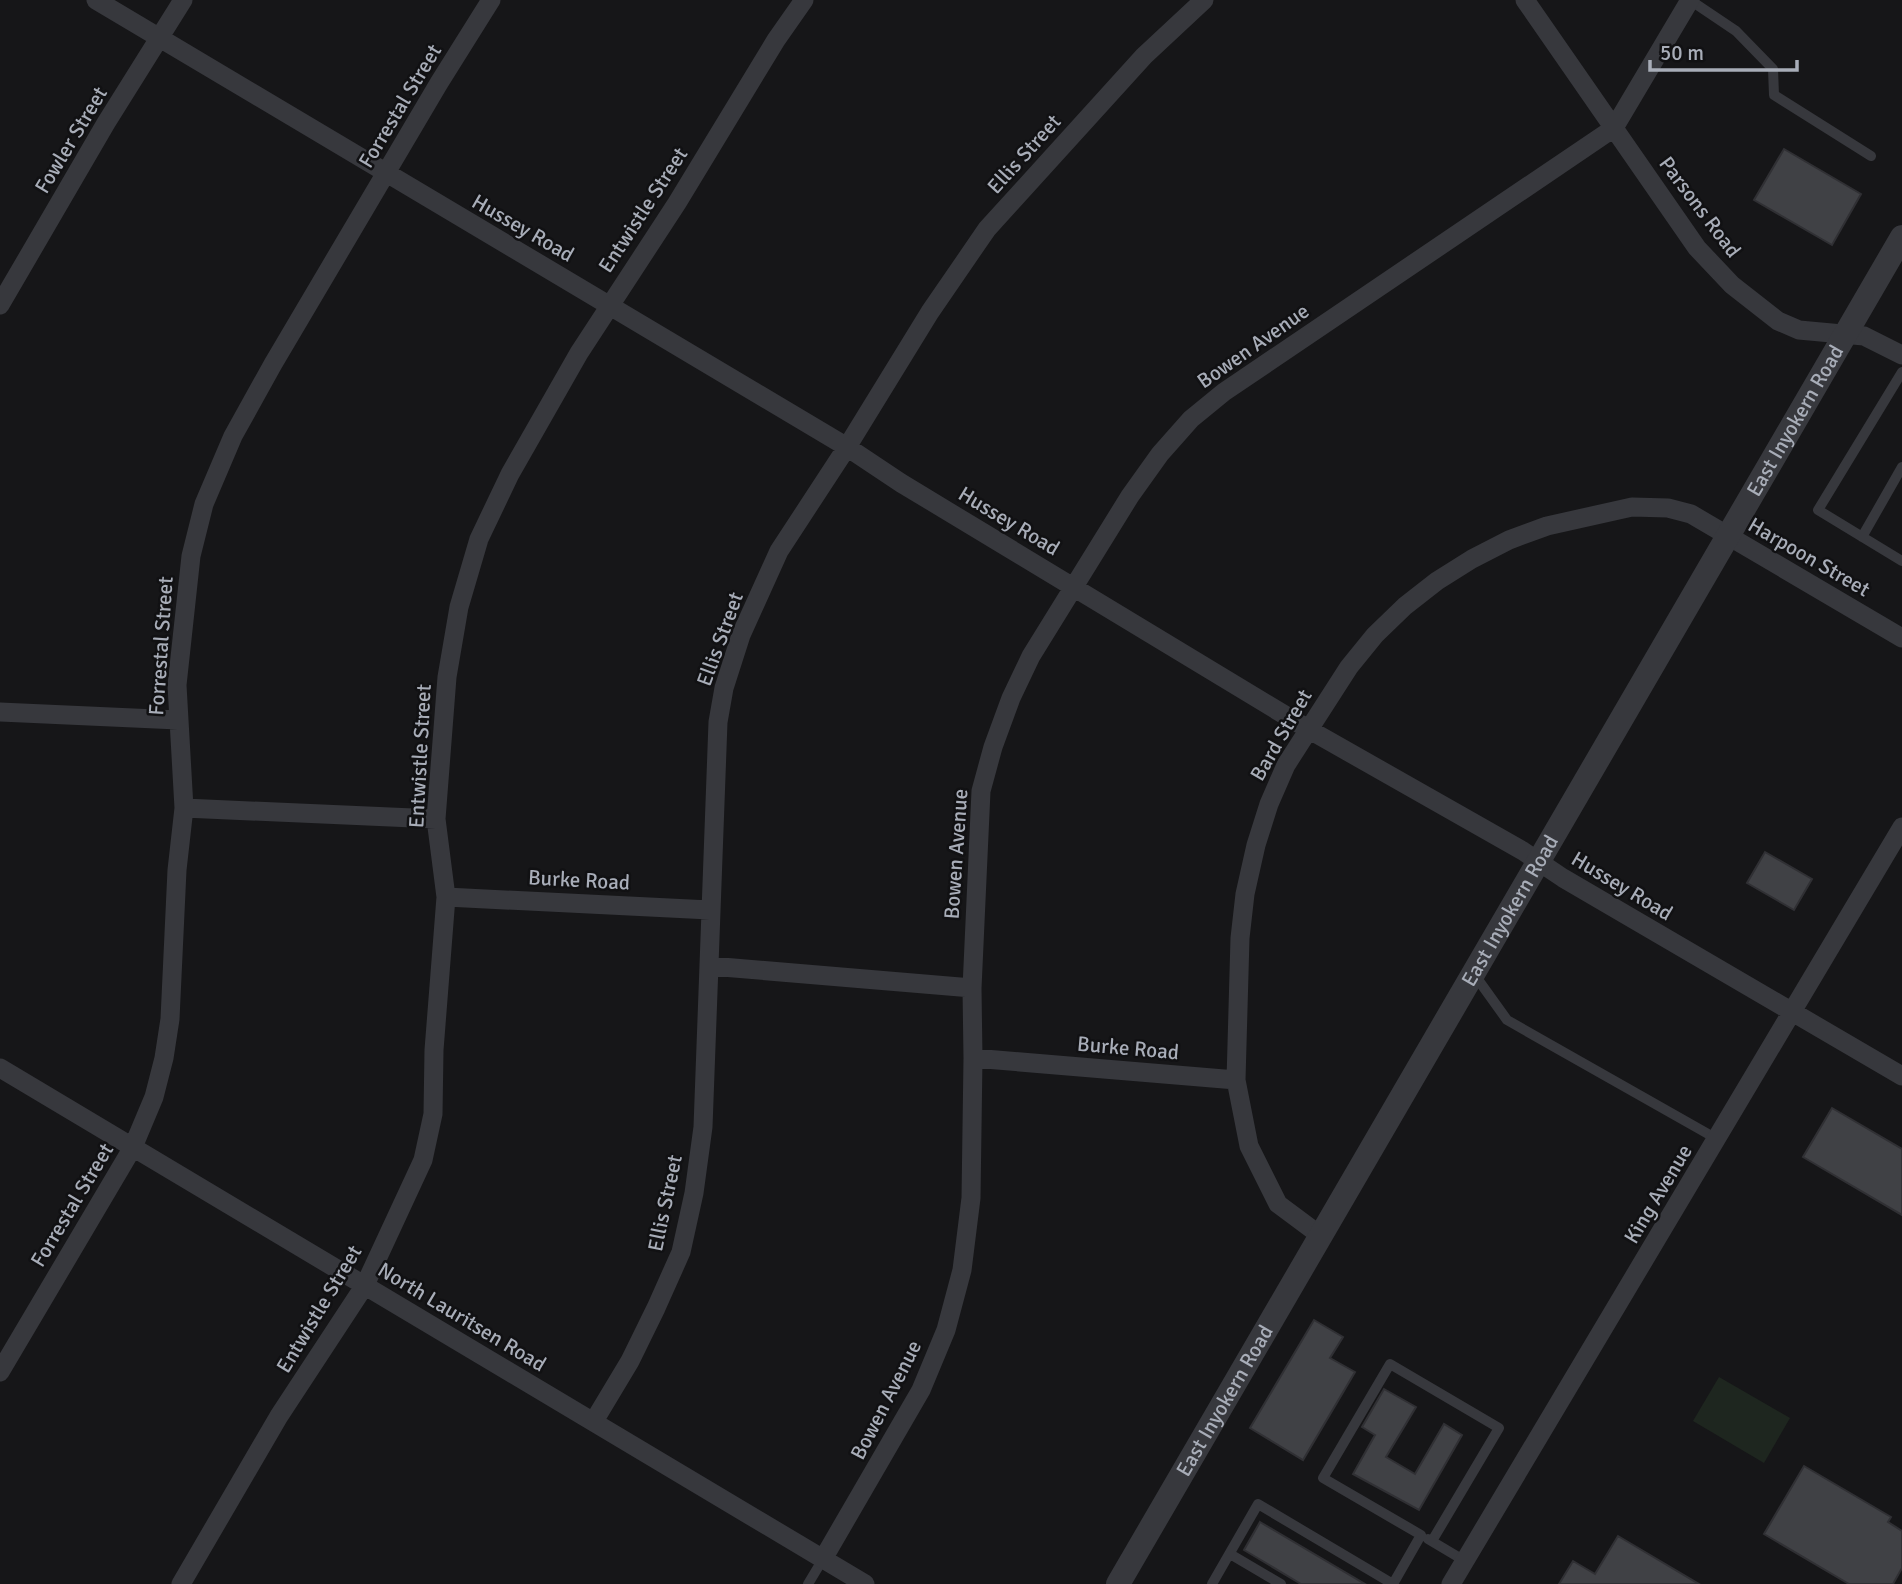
<svg xmlns="http://www.w3.org/2000/svg" width="1902" height="1584" viewBox="0 0 1902 1584" font-family="Signika,sans-serif">
  <style>
    .green { fill: #1e261f }
    .building { fill: #404145; stroke: #303034; stroke-width: 2 }
    .lines { fill: none; stroke-linecap: round; stroke-linejoin: round }
    .service { stroke: #37383d; stroke-width: 10 }
    .minor { stroke: #37383d; stroke-width: 19 }
    .tertiary { stroke: #37383d; stroke-width: 24 }
    .labels { text-anchor: middle; dominant-baseline: central; stroke-width: 5; stroke-linejoin: round; paint-order: stroke }
    .street-label { font-size: 21px; fill: #a8adb8; stroke: #111113 }
  </style>
  <rect width="100%" height="100%" fill="#161618"/>
  <path class="green" d="M1719,1377l71,41 -26,45 -71,-42z"/>
  <path class="building" d="M1784,149l77,45 -29,51 -78,-45z
    M1765,852l47,27 -18,31 -47,-27z
    M1832,1108l70,41v66l-99,-58z
    M1314,1320l29,17 -13,21 25,14 -52,88 -53,-32z
    M1384,1389l32,18 -30,50 29,17 29,-50 18,11 -43,75 -66,-36 22,-39 -13,-8z
    M1804,1466l87,51 -3,5 14,9v37l-9,16h-44l-85,-50z
    M1260,1522l105,62h-64l-57,-34z
    M1618,1536l81,48h-140l14,-23 22,13z"/>
  <g class="lines">
    <path class="service" d="M1690,0l46,31 37,38 1,26 97,61
      M1902,372l-84,138 84,51
      M1862,537l40,-70
      M1474,974l33,46 210,119
      M1428,1539l37,22
      M1230,1554l51,30
      M808,1584l15,-25
      M1212,1584l46,-80 135,80 28,-49 -98,-57 67,-114 109,64 -67,113"/>
    <path class="minor" d="M96,0l751,447 54,36 407,246 215,122 40,27 339,198
      M1525,0l172,248 35,37 46,36 21,9 65,6 38,19
      M0,305l106,-182 77,-123
      M0,712l178,8
      M184,808l252,11
      M446,897l264,13
      M710,966l262,22
      M973,1058l263,22
      M0,1068l865,516
      M1321,1236l-43,-32 -29,-58 -13,-66 4,-142 5,-44 11,-49 13,-41 17,-39 63,-98 26,-32 30,-29 32,-25 35,-22 37,-19 38,-14 85,-19 36,1 23,6 211,124
      M0,1372l133,-225 21,-50 10,-39 6,-39 7,-149 7,-62 -7,-123 14,-129 13,-52 29,-68 40,-72 166,-281 52,-83
      M594,1421l36,-60 26,-53 25,-56 13,-59 9,-66 15,-405 6,-34 17,-53 38,-84 68,-104 83,-135 57,-83 157,-173 60,-56
      M823,1559l98,-169 25,-60 16,-60 9,-72 2,-140 -1,-70 9,-197 12,-44 18,-49 20,-42 99,-160 30,-42 31,-35 33,-27 390,-264 76,-128
      M181,1584l98,-168 86,-131 58,-125 10,-46 1,-64 12,-153 -10,-78 11,-142 12,-70 20,-68 31,-65 69,-121 98,-150 99,-163 28,-40
      M1451,1584l451,-757"/>
    <path class="tertiary" id="s1" d="M1118,1584l784,-1347"/>
  </g>
  <g class="labels">
    <g class="street-label">
      <text transform="translate(400 106) rotate(-59)">Forrestal Street</text>
      <text transform="translate(71 140) rotate(-59)">Fowler Street</text>
      <text transform="translate(1024 154) rotate(-48)">Ellis Street</text>
      <text transform="translate(1700 207) rotate(53)">Parsons Road</text>
      <text transform="translate(643 210) rotate(-57)">Entwistle Street</text>
      <text transform="translate(523 228) rotate(30)">Hussey Road</text>
      <text transform="translate(1253 346) rotate(-35)">Bowen Avenue</text>
      <text stroke="none"><textPath href="#s1" startOffset="1346">East Inyokern Road</textPath></text>
      <text transform="translate(1009 521) rotate(31)">Hussey Road</text>
      <text transform="translate(1809 557) rotate(30)">Harpoon Street</text>
      <text transform="translate(720 639) rotate(-70)">Ellis Street</text>
      <text transform="translate(161 646) rotate(-86)">Forrestal Street</text>
      <text transform="translate(1281 735) rotate(-60)">Bard Street</text>
      <text transform="translate(420 756) rotate(-87)">Entwistle Street</text>
      <text transform="translate(956 854) rotate(-86)">Bowen Avenue</text>
      <text transform="translate(579 880) rotate(3)">Burke Road</text>
      <text transform="translate(1622 886) rotate(31)">Hussey Road</text>
      <text stroke="none"><textPath href="#s1" startOffset="779">East Inyokern Road</textPath></text>
      <text transform="translate(1128 1048) rotate(5)">Burke Road</text>
      <text transform="translate(1658 1194) rotate(-59)">King Avenue</text>
      <text transform="translate(665 1203) rotate(-78)">Ellis Street</text>
      <text transform="translate(72 1205) rotate(-59)">Forrestal Street</text>
      <text transform="translate(319 1309) rotate(-59)">Entwistle Street</text>
      <text transform="translate(462 1317) rotate(31)">North Lauritsen Road</text>
      <text transform="translate(886 1400) rotate(-63)">Bowen Avenue</text>
      <text stroke="none"><textPath href="#s1" startOffset="212">East Inyokern Road</textPath></text>
    </g>
  </g>
  <path d="M1650 60v10h147v-10" fill="none" stroke="#a8adb8" stroke-width="3.5"/>
  <text x="1660" y="60" font-size="21" fill="#a8adb8" stroke="#111113" stroke-width="5" paint-order="stroke">50 m</text>
</svg>
